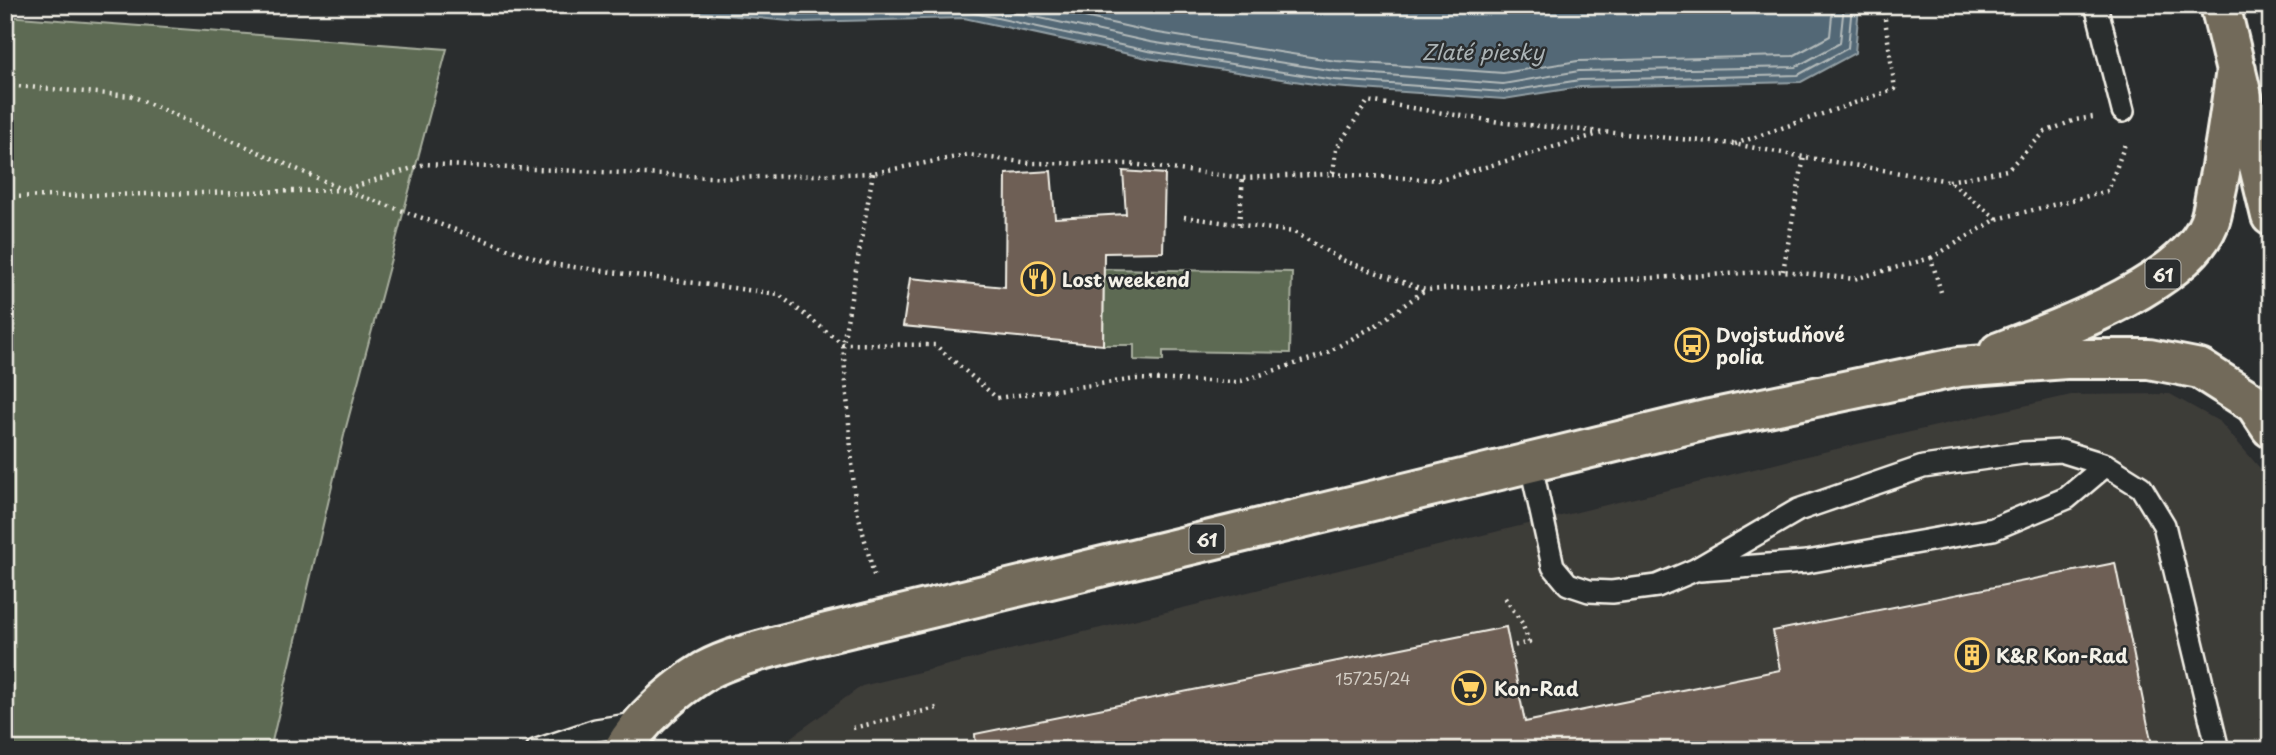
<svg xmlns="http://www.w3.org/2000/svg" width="2276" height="755" viewBox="0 0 2276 755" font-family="'Playpen Sans',sans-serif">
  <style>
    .built { fill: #3e3c39 }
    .green { fill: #5d6b53; stroke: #a8ae9e; stroke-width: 2 }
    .water { fill: #526876; stroke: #939fa4; stroke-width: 2 }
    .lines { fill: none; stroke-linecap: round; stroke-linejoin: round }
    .shore { stroke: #b3baba; stroke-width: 2 }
    .building { fill: #6e5f54; stroke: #f4f1e8; stroke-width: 2 }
    .service-casing { stroke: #f4f1e8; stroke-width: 26 }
    .primary-casing { stroke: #f4f1e8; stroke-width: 44 }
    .path { stroke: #f4f1e8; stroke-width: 4.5; stroke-dasharray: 2 5; stroke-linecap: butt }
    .service { stroke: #2a2d2e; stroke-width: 21 }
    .primary { stroke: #726b5a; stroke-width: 38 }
    .labels { text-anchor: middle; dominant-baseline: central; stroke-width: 5; stroke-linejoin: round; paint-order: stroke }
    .number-label { font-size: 16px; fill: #d2ccc3 }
    .shield { fill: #2a2d2e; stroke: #b7b6b0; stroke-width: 2 }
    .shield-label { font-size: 18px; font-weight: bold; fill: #f4f1e8 }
    .poi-label { font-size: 19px; font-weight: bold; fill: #f4f1e8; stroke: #2a2d2e; text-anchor: start }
    .water-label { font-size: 21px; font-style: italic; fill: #abb3b5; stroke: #2a2d2e }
  </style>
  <rect width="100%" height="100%" fill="#2a2d2e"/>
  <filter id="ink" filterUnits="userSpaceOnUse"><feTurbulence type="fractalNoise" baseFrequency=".0143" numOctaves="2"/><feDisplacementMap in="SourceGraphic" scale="14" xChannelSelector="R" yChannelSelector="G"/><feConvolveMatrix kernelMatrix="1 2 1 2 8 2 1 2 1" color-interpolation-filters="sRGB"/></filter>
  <g filter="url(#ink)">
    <path class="built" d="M2170,394l50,28 45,52 6,27v249h-1502l18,-10 75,-54 970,-236 239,-55z"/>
    <path class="green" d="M5,16l442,33 -102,382 -75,319h-265z
      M1104,269l188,3 -2,81 -127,-2v10l-29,-1v-15h-31z"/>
    <path class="water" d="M619,5h1240l-4,48 -54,29 -221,5 -76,12 -171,-12 -186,-29 -183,-40 -164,4z"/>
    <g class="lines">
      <path class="shore" d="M694,5l106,10 165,-4 183,40 186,29 170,12 76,-12 218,-5 50,-27 4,-43
        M981,5l169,37 185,29 168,13 76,-13 217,-4 44,-24 4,-38
        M1030,5l122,27 184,29 167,12 75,-12 215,-5 37,-20 3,-31"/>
    </g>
    <path class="building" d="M1051,171l4,47 71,-4 -3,-43 42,3 -2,78 -59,1 -1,92 -200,-19 7,-48 95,9 1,-113z
      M2115,563l38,187h-1177l-1,-16 531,-107 19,95 255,-52 -7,-39z"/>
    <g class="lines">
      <defs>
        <path id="service" d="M2096,5l27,106
          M1530,461l23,105 15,18 21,7 23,1 45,-6 38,-16 103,-60 125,-43 100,-14 38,-2 45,14 35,22 23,38 54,225
          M1700,570l107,-8 186,-33 74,-31 39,-33
          M537,750l59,-20 46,-7"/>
        <path id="primary" d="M2220,5l51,211
          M1999,352c60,-23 185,-67 210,-129 4,-10 5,-21 7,-31 9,-40 14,-82 20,-122
          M623,750c17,-31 53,-61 82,-79 31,-17 76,-25 110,-35l895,-217 249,-52 107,-8h83l51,10 55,35 16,24"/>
      </defs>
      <use href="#service" class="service-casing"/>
      <use href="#primary" class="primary-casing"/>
      <path class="path" d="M5,85l127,11 212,94 207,74 227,30 65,50 92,1 62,53 139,-19 102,3 85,-27 55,-31 47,-34
        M1735,144l160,-55 -12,-84
        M873,173l-30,171 12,158 20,77
        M1333,174l108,6 161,-47
        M1949,181l58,-11 38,-38 30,-12 18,-3
        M5,197l339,-7 81,-26 307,14 141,-5 94,-18 63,8 101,1 112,14 90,-4 3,-25 32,-48 138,22 228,21 70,13
        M1184,217l110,15 48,28 83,30 358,-19 71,8 77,-21 10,34
        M1239,224l4,-46
        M1931,258l66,-39 111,-28 17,-47
        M1783,271l21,-114 145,24 48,38
        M1505,598l17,25 7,19 -20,5
        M853,728l88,-21"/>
      <use href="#service" class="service"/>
      <use href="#primary" class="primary"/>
    </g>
  </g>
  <defs>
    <symbol id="restaurant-ring" viewBox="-11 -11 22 22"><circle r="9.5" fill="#2a2d2e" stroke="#ffd166" stroke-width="1.5"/><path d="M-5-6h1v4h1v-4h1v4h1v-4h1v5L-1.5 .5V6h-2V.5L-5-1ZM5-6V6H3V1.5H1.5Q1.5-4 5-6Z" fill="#ffd166"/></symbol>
    <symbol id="bus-ring" viewBox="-11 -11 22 22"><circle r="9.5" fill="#2a2d2e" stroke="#ffd166" stroke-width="1.5"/><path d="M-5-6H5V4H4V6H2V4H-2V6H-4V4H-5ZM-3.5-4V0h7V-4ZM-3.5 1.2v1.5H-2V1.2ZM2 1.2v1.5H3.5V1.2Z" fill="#ffd166"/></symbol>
    <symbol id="building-ring" viewBox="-11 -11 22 22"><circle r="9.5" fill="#2a2d2e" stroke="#ffd166" stroke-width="1.5"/><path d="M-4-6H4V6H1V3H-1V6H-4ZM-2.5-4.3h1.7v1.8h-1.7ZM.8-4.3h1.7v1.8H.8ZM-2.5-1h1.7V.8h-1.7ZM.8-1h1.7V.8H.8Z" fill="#ffd166"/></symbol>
    <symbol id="supermarket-ring" viewBox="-11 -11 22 22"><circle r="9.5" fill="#2a2d2e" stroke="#ffd166" stroke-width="1.5"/><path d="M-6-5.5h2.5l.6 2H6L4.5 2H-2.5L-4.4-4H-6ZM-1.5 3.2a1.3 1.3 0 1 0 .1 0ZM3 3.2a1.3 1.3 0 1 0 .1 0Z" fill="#ffd166"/></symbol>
  </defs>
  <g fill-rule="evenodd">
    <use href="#restaurant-ring" x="1019" y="260" width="38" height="38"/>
    <use href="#bus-ring" x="1673" y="326" width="38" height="38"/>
    <use href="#building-ring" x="1953" y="636" width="38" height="38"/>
    <use href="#supermarket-ring" x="1450" y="669" width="38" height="38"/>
  </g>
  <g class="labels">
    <g class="number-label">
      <text x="1373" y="678">15725/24</text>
    </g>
    <g class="shield">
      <rect x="2145.5" y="259.5" width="35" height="29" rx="5"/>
      <rect x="1189.5" y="524.5" width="35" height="29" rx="5"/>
    </g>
    <g class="shield-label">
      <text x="2163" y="274">61</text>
      <text x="1207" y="539">61</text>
    </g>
    <g class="poi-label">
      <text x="1062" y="279">Lost weekend</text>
      <text x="1716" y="334">Dvojstudňové<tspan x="1716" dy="22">polia</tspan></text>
      <text x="1996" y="655">K&amp;R Kon-Rad</text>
      <text x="1494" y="688">Kon-Rad</text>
    </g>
    <g class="water-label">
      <text x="1483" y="51">Zlaté piesky</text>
    </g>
  </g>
  <rect width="2276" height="755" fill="none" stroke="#2a2d2e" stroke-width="28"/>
  <rect x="14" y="14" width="2248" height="727" fill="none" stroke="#f4f1e8" stroke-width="2.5" filter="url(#ink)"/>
</svg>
